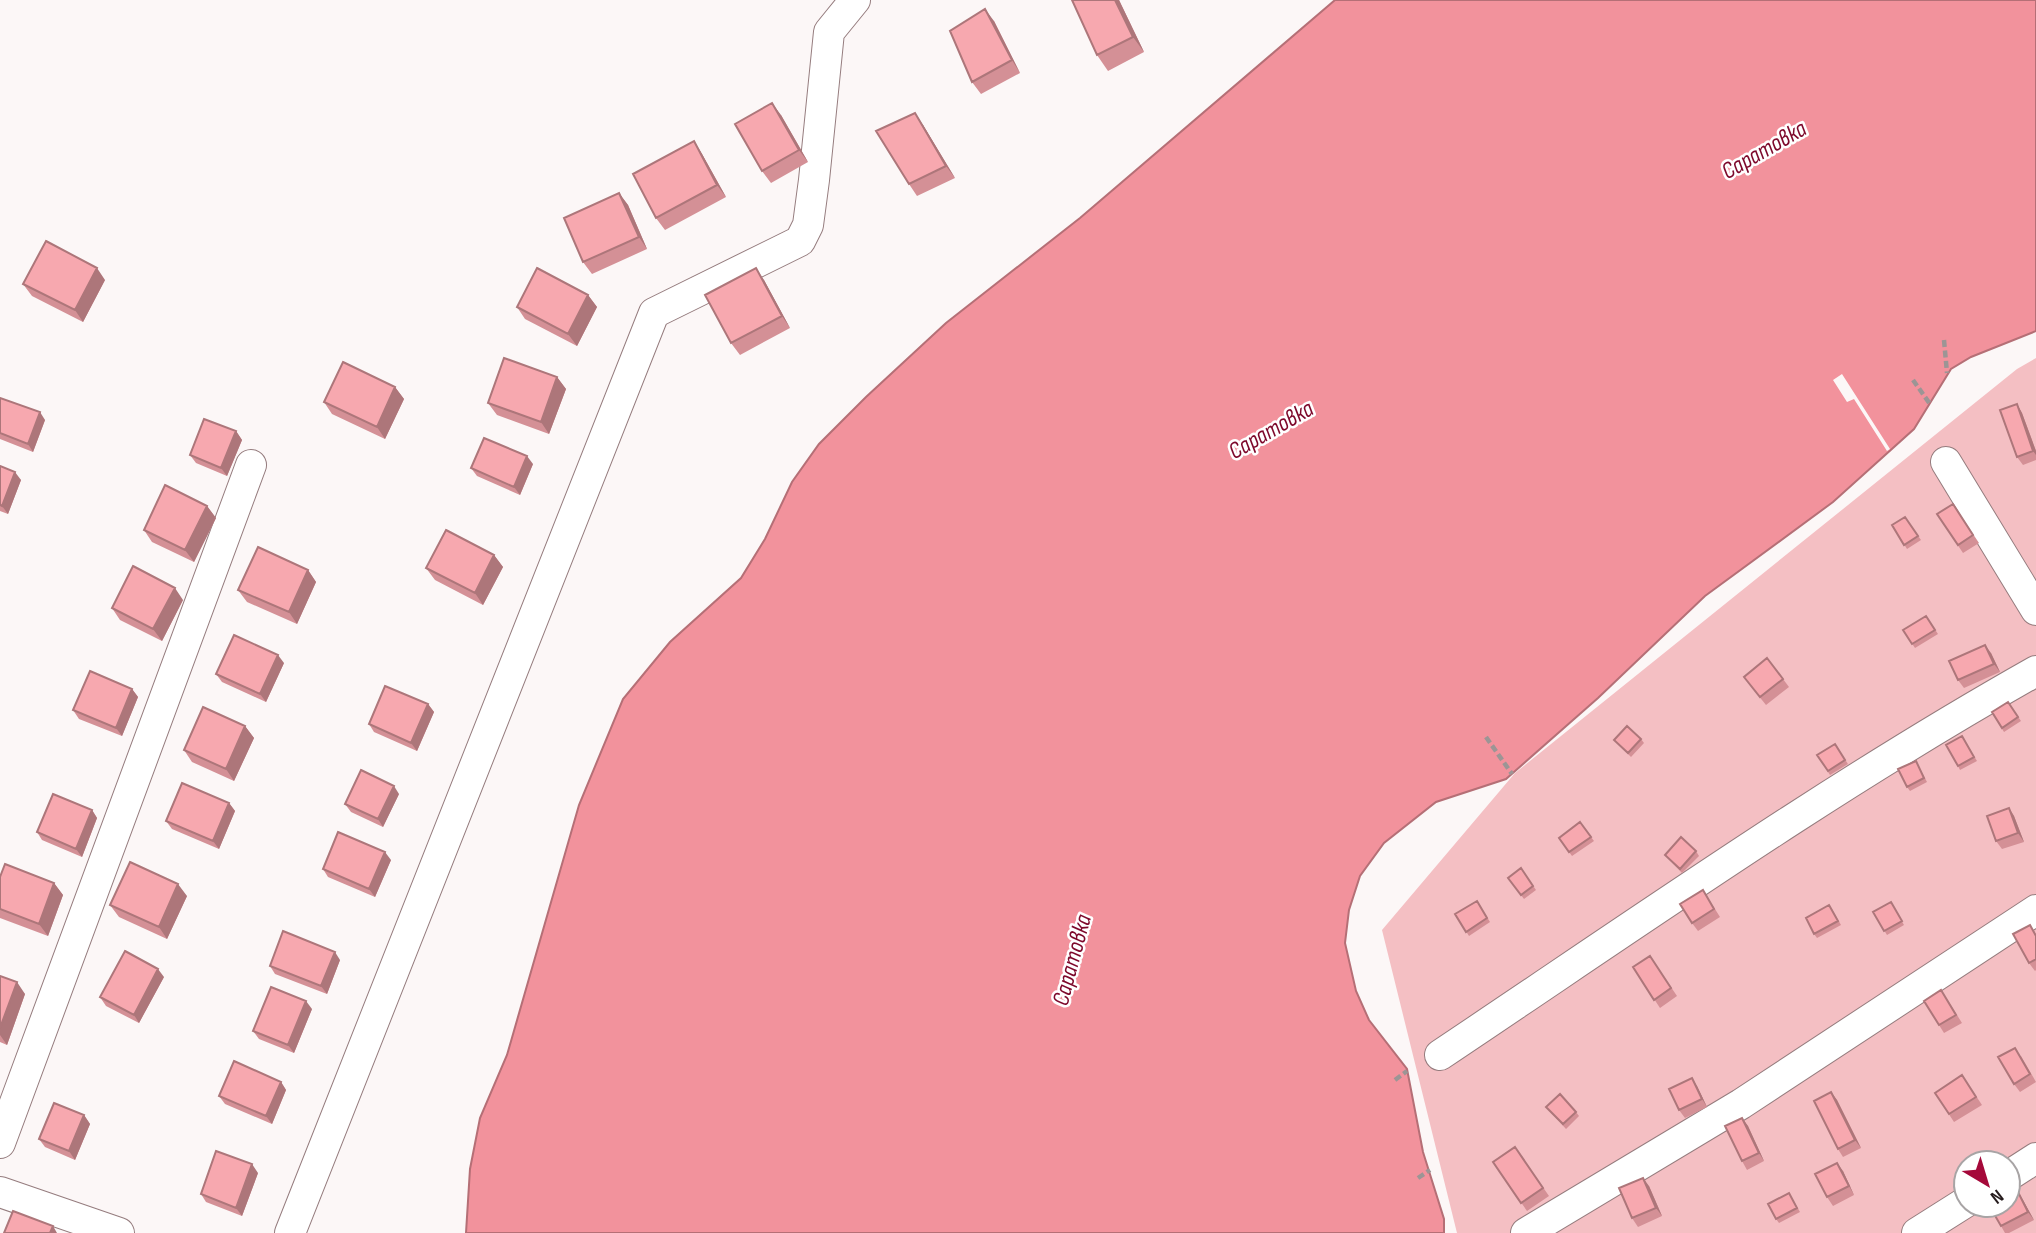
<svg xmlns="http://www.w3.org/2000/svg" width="2036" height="1233" viewBox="0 0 2036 1233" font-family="'Sofia Sans Condensed',sans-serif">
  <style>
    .green { fill: #f4bfc3; fill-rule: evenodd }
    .water { fill: #f2929c; stroke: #b56f76; stroke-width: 2 }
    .pier { fill: #fcf7f7 }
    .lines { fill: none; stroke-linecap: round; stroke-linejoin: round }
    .minor-casing { stroke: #957c7e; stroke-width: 32 }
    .path { stroke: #9c9595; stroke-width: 4.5; stroke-dasharray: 7 3.5; stroke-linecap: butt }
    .minor { stroke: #fff; stroke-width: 30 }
    .wall { fill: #d49096 }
    .shaded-wall { fill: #ad767a }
    .building { fill: #f7a8af; stroke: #ad767a; stroke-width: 2 }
    .labels { text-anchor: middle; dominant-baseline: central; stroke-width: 5; stroke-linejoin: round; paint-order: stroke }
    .water-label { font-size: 24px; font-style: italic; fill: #7d082b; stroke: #fff }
  </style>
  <rect width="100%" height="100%" fill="#fcf7f7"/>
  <path class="green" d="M2036,358v875h-579l-75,-303 133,-157 502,-404zM1966,1163h42v42h-42z"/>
  <path class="water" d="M1335,0h701v331l-65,26 -20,12 -37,60 -81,73 -128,94 -107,102 -92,81 -70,23 -52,41 -24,33 -11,34 -4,33 11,48 13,29 38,49 16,83 21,67v14h-978l4,-64 10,-51 27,-63 72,-250 44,-106 47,-57 71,-64 24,-39 27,-57 27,-38 47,-47 80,-74 134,-105z"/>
  <path class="pier" d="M1842,374l48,75 -3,2 -33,-52 -7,3 -14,-22z"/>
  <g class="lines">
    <defs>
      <path id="minor" d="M1946,462l90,148
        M1440,1055c196,-131 390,-268 596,-384
        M0,1143l251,-678
        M2008,1176l28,-18
        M0,1192l119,41
        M290,1233l364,-920 146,-72 8,-16 6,-45 15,-148 26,-32
        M1526,1233l215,-129 295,-194
        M1917,1233l49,-31"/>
    </defs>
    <use href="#minor" class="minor-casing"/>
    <path class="path" d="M1944,340l3,33
      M1913,380l17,24
      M1486,737l26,37
      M1395,1080l12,-9
      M1418,1178l12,-8"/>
    <use href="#minor" class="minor"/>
  </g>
  <path class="wall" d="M1119,0l25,52 -36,19 -11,-16z
    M994,21l26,52 -39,21 -9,-12z
    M781,115l27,47 -37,21 -9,-12z
    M923,125l32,53 -38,18 -8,-12z
    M694,141l8,13 24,43 -61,33 -9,-12z
    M619,193l9,12 19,44 -55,25 -9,-12z
    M105,280l-22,42 -51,-26 -9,-12z
    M764,280l26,48 -50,27 -9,-12z
    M588,295l9,12 -20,39 -52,-27 -8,-12z
    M557,377l9,12 -17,45 -52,-19 -9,-12z
    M395,387l9,12 -19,40 -53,-25 -8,-12z
    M0,398l45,22 -12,32 -33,-13z
    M2017,404l5,9 14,38v9l-13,5 -6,-8z
    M236,431l6,9 -15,36 -31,-13 -6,-8z
    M533,464l-13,31 -43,-19 -6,-8z
    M0,466l21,14 -13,34 -8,-3z
    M1953,504l26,39 -16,10 -26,-39z
    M207,506l9,12 -22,44 -42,-20 -8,-12z
    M1905,517l16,23 -14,9 -15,-24z
    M494,555l9,12 -20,38 -48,-25 -9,-12z
    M308,570l8,12 -19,42 -50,-22 -9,-12z
    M183,600l-21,41 -42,-21 -8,-12z
    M1926,616l12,18 -23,14 -12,-18z
    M1991,653l9,19 -36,16 -6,-8z
    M284,663l-18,39 -44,-20 -6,-8z
    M1783,679l6,8 -23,18 -16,-20z
    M132,689l6,8 -16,39 -43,-17 -6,-9z
    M2008,702l13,19 -17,11 -12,-20z
    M428,704l6,8 -17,39 -43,-19 -5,-8z
    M245,726l9,12 -20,43 -42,-19 -8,-12z
    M1962,736l15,25 -17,9 -2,-4z
    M1641,739l3,4 -13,14 -17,-17z
    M1835,744l13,20 -18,11 -13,-20z
    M1918,765l9,17 -17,9 -3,-4z
    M399,794l-16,33 -32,-15 -6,-8z
    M229,803l6,8 -16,38 -47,-20 -6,-8z
    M2009,808l5,8 10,26 -22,7 -6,-8z
    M92,810l5,8 -15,39 -40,-17 -5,-8z
    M1580,822l14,19 -22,15 -13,-18z
    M1696,851l3,5 -17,17 -17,-18z
    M391,860l-16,37 -47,-20 -5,-8z
    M1521,868l15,22 -12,9 -16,-21z
    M0,877l54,6 9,12 -15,41 -48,-18z
    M187,896l-20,43 -48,-22 -9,-12z
    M1708,898l12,19 -22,14 -6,-8z
    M1477,901l13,21 -21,14 -14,-22z
    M1891,902l13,23 -17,10 -14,-23z
    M1832,909l9,16 -24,13 -3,-4z
    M2030,925l6,9v36l-1,1 -6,-8z
    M1650,956l27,40 -17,12 -27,-41z
    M340,960l-13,34 -52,-20 -5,-8z
    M0,976l25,18 -18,51 -7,-3z
    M164,977l-25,46 -33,-17 -6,-9z
    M1947,999l15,24 -18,10 -5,-8z
    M312,1009l-18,44 -35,-14 -6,-8z
    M2021,1056l15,26 -16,10 -6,-8z
    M1962,1075l20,30 -28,17 -19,-29z
    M281,1082l5,8 -14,34 -47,-20 -6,-8z
    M1697,1086l10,21 -22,11 -6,-8z
    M1831,1092l6,8 24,48 -18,9 -5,-8z
    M1546,1107l30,5 3,4 -13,13z
    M84,1115l6,9 -15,36 -30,-13 -6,-8z
    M1742,1118l6,8 16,35 -17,9 -5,-9z
    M1515,1147l34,49 -22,15 -34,-49z
    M1843,1171l11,24 -21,11 -6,-9z
    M258,1173l-16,43 -36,-14 -5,-8z
    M1649,1186l13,30 -24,11 -6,-9z
    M2018,1192l16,28 -25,13h-4l-4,-7z
    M1789,1193l11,19 -21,11 -3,-4z"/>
  <path class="shaded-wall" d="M1115,0h4l25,52 -11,-15z
    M985,9l9,12 26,52 -8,-13z
    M772,103l9,12 27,47 -9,-12z
    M915,113l8,12 32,53 -9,-12z
    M694,141l8,13 24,43 -9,-12z
    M619,193l9,12 19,44 -8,-12z
    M97,268l8,12 -22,42 -8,-12z
    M756,268l8,12 26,48 -8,-12z
    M588,295l9,12 -20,39 -9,-12z
    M557,377l9,12 -17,45 -8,-12z
    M395,387l9,12 -19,40 -8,-12z
    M2017,404l5,9 14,38v4l-3,-4z
    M40,412l5,8 -12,32 -5,-8z
    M236,431l6,9 -15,36 -6,-8z
    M527,456l6,8 -13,31 -6,-8z
    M15,472l6,8 -13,34 -6,-8z
    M207,506l9,12 -22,44 -9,-12z
    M494,555l9,12 -20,38 -8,-12z
    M308,570l8,12 -19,42 -8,-12z
    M175,588l8,12 -21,41 -9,-12z
    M1985,645l6,8 9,19 -6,-8z
    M278,655l6,8 -18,39 -6,-8z
    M132,689l6,8 -16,39 -6,-8z
    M428,704l6,8 -17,39 -6,-8z
    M245,726l9,12 -20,43 -8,-12z
    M394,786l5,8 -16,33 -5,-8z
    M229,803l6,8 -16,38 -6,-8z
    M2009,808l5,8 10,26 -6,-9z
    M92,810l5,8 -15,39 -6,-8z
    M385,852l6,8 -16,37 -6,-8z
    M54,883l9,12 -15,41 -9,-12z
    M178,884l9,12 -20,43 -8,-12z
    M335,952l5,8 -13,34 -6,-8z
    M158,969l6,8 -25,46 -5,-8z
    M17,982l8,12 -18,51 -7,-10v-7z
    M306,1001l6,8 -18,44 -6,-8z
    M1692,1078l5,8 10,21 -5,-8z
    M281,1082l5,8 -14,34 -6,-8z
    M1831,1092l6,8 24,48 -6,-8z
    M84,1115l6,9 -15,36 -6,-9z
    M1742,1118l6,8 16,35 -5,-8z
    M1837,1163l6,8 11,24 -5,-9z
    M252,1164l6,9 -16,43 -6,-8z
    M1643,1178l6,8 13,30 -6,-8z
    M2018,1192l5,8 11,20 -6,-8z
    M53,1226l4,7h-7z"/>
  <path class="building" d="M1072,0h43l18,37 -36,18z
    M985,9l27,51 -40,22 -22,-51z
    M772,103l27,47 -37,21 -27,-47z
    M915,113l31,53 -37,18 -33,-53z
    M694,141l23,44 -61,33 -23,-44z
    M619,193l20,44 -56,25 -19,-44z
    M46,241l51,27 -22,42 -52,-26z
    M537,268l51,27 -20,39 -51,-27z
    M756,268l26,48 -51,27 -26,-48z
    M504,358l53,19 -16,45 -53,-19z
    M343,362l52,25 -18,40 -53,-25z
    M0,398l40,14 -12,32 -28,-11z
    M2017,404l16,47 -16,6 -17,-47z
    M204,419l32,12 -15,37 -31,-13z
    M484,438l43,18 -13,31 -43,-19z
    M0,466l15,6 -13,34 -2,-1z
    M165,485l42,21 -22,44 -41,-20z
    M1953,504l20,31 -15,10 -21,-31z
    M1905,517l13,19 -14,9 -12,-20z
    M446,530l48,25 -19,38 -49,-25z
    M258,547l50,23 -19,42 -51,-22z
    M133,566l42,22 -22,41 -41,-21z
    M1926,616l9,14 -23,14 -9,-14z
    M234,635l44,20 -18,39 -44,-20z
    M1985,645l9,19 -36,16 -9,-19z
    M1767,658l16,21 -23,18 -16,-20z
    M90,671l42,18 -16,39 -43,-18z
    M385,686l43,18 -17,39 -42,-19z
    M2008,702l10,15 -16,11 -10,-16z
    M203,707l42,19 -19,43 -42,-19z
    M1627,726l14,13 -13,14 -14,-13z
    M1962,736l12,21 -16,9 -12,-21z
    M1835,744l10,16 -17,11 -11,-16z
    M1916,761l8,17 -17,9 -9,-18z
    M361,770l33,16 -16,33 -33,-15z
    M182,783l47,20 -16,38 -47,-20z
    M53,794l39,16 -16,39 -39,-17z
    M2009,808l9,25 -22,8 -9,-25z
    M1580,822l11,15 -22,15 -10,-14z
    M338,832l47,20 -16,37 -46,-20z
    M1681,837l15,14 -16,18 -15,-14z
    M130,862l48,22 -19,43 -49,-22z
    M5,864l49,19 -15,41 -39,-15v-32z
    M1521,868l12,18 -12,9 -13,-17z
    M1703,890l11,19 -22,14 -12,-19z
    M1477,901l10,17 -21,14 -11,-18z
    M1891,902l11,19 -18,10 -11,-19z
    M1829,905l9,16 -24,13 -8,-16z
    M2030,925l6,11v23l-7,4 -16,-29z
    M283,931l52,21 -14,34 -51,-20z
    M125,951l33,18 -24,46 -34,-18z
    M1650,956l21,32 -17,12 -21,-33z
    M0,976l17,6 -17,46z
    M271,987l35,14 -18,44 -35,-14z
    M1941,990l15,25 -17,10 -15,-24z
    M2015,1048l15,26 -16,10 -16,-27z
    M234,1061l47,21 -15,34 -47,-20z
    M1962,1075l14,22 -27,17 -14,-21z
    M1692,1078l10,21 -23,11 -10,-21z
    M1831,1092l24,48 -17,9 -24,-48z
    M1560,1094l16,18 -13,12 -17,-17z
    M54,1103l30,12 -15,36 -30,-12z
    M1742,1118l17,35 -17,8 -17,-35z
    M1515,1147l28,41 -22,15 -28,-41z
    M216,1151l36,13 -16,44 -35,-14z
    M1837,1163l12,23 -22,11 -12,-23z
    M1643,1178l13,30 -24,10 -13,-30z
    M2018,1192l10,20 -27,14 -11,-19 4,-2h14v-8z
    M1789,1193l8,15 -21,11 -8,-15z
    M13,1211l40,15 -3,7h-46z"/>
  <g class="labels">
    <g class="water-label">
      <text transform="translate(1764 150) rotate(-30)">Саратовка</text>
      <text transform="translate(1271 430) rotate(-30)">Саратовка</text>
      <text transform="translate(1072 960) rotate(-75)">Саратовка</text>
    </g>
  </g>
  <g transform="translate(1987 1184) rotate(142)"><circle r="33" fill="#ffffff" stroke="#a8a4a5" stroke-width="2"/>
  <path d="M0-5L12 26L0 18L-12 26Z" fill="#a5093a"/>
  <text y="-10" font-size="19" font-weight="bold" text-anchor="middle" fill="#261c1d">N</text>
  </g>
</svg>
